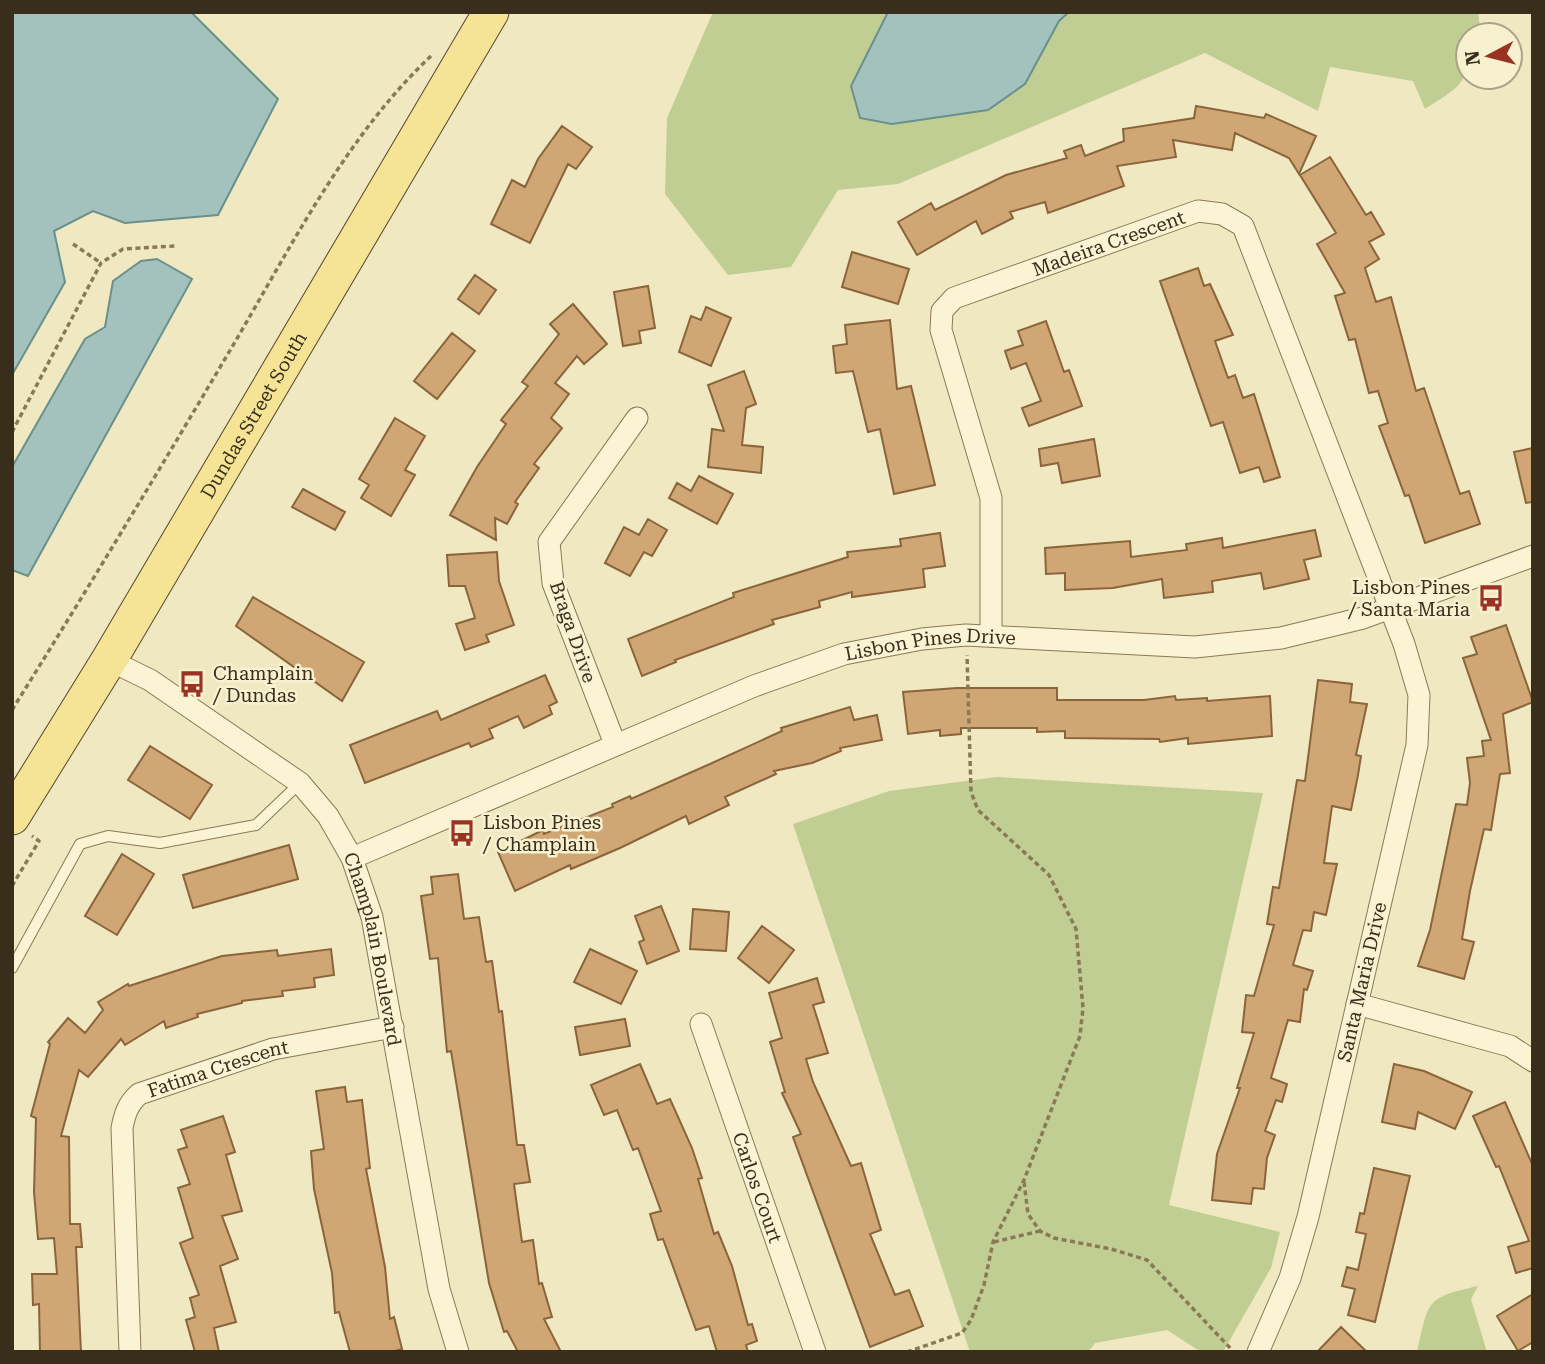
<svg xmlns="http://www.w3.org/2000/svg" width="1545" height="1364" viewBox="0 0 1545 1364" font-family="'Roboto Serif',serif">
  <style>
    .green { fill: #c0ce94 }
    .water { fill: #a3c2bd; stroke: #6a908b; stroke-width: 2 }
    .building { fill: #d0a674; stroke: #8a653c; stroke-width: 2 }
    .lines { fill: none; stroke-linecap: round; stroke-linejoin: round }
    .service-casing { stroke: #8a7957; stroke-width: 12 }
    .minor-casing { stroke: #8a7957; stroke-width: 23 }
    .primary-casing { stroke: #57462c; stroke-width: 37 }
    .path { stroke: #8a7957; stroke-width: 3.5; stroke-dasharray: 5 3.5; stroke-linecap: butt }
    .service { stroke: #faf4d4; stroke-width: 10 }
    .minor { stroke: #faf4d4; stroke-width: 21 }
    .primary { stroke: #f5e496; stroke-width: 35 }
    .labels { text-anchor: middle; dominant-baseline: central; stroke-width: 5; stroke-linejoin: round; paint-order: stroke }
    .street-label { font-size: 19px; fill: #392e1c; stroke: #f7f1d0 }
    .poi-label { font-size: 19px; fill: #392e1c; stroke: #f7f1d0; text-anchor: start }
  </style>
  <rect width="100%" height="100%" fill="#f0e8c0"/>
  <path class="green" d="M713,12h175l-37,74 174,-2 34,-64 10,-8h409l3,23h-13c0,49 -2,48 -43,74l-12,-28 -83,-14 -12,44 -113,-58 -307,131 -60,6 -47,77 -63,8 -63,-81 2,-76z
    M997,777l266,16 -94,412 111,27 -9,36 -48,84h-22l-34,-22 -72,13 -7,9h-118l-177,-528 96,-33z
    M1478,1286l-7,13 16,53h-70c12,-52 8,-54 61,-66z"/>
  <path class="water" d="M12,12h179l87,87 -60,116 -93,8 -32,-12 -39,20 11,51 -53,93z
    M888,12h181l-10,9 -34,63 -37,26 -96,14 -32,-6 -9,-32z
    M157,259l35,20 -164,297 -16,-6v-103l73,-128 20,-12 8,-46 28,-20z"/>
  <path class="building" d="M1196,106l68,12 2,-4 50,22 -17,38 -10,-16 -54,-25 -3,17 -59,-10 3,17 -59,9 7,20 -76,27 -3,-11 -35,10 3,6 -31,16 -6,-13 -59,34 -19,-33 33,-19 4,7 71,-35 61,-17 -3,-7 17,-6 4,11 39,-15 -1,-12 71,-11z
    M562,126l30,21 -16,22 -8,-5 -38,79 -39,-19 21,-44 13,7 13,-28z
    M1330,157l36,58 5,-3 13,22 -15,8 10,17 -14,9 11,34 15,-5 25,94 8,-3 36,106 9,-3 11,33 -55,19 -16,-48 -4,1 -26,-70 9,-3 -10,-32 -9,2 -14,-54 -6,1 -14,-44 10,-3 -28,-49 19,-11 -36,-58z
    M852,252l57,17 -11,35 -56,-17z
    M1198,268l6,18 6,-2 23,51 -18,6 13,37 7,-3 8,23 11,-4 26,83 -16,5 -5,-15 -19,6 -17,-51 -12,4 -51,-145z
    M475,275l21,15 -17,24 -21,-15z
    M648,286l7,42 -16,3 2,12 -18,3 -9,-54z
    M573,304l34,40 -23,20 -7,-8 -22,27 14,11 -18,24 11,10 -28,36 5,4 -24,34 3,2 -11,20 -12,-6 1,22 -46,-25 27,-48 29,-43 -5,-4 27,-34 -6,-4 37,-48 -9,-10z
    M706,307l25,11 -20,48 -32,-14 12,-36 10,4z
    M890,320l7,69 14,-3 24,99 -41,9 -14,-65 -12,3 -15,-61 -17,2 -3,-27 14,-2 -2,-19z
    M1046,321l18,51 5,-2 13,36 -53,20 -7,-18 19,-7 -15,-38 -15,6 -6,-18 18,-6 -5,-14z
    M452,333l23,18 -38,48 -23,-18z
    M744,371l12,33 -10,4 -4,37 21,2 -2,26 -53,-6 4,-38 12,2 -16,-46z
    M395,418l30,18 -20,34 10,5 -24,41 -30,-18 8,-13 -10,-6z
    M1094,439l6,37 -38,7 -4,-20 -17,3 -2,-17z
    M1533,448v54l-7,1 -12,-51z
    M699,476l34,18 -16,30 -48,-26 8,-15 14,8z
    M303,489l42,23 -10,18 -43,-23z
    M648,519l19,11 -15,26 -8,-4 -14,24 -25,-13 19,-36 15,8z
    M1315,530l6,26 -17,4 5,19 -45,10 -3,-16 -49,8 1,11 -49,6 -2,-19 -49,9 -48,2v-17l-19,1 -1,-26 85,-7 1,16 56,-7 -1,-6 36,-6 1,10z
    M940,533l5,33 -22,3 2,18 -73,10v-5l-33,9 1,6 -48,13 2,4 -99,36 1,2 -34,14 -14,-37 106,-42 -1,-4 115,-36 -1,-5 54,-6 -1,-7z
    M497,552l2,29 15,44 -28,10 3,7 -24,8 -9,-26 19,-6 -10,-32h-16l-2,-31z
    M253,597l111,65 -22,39 -106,-75z
    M1506,625l27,77 -30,12 7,59 -10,1 -9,56 -7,-1 -14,62 -8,48 12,3 -10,37 -46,-13 12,-36 26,-126 11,1 3,-22 -3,-25 17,-2 -2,-15 9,-1 -28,-82 14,-4 -6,-17z
    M545,675l12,27 -8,4 3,8 -28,14 -6,-12 -29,13 4,9 -22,9 -2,-4 -104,40 -15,-38 87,-34 4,9z
    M1318,680l34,4 -2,18 17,2 -11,51 5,1 -3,19 -7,35 -19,-4 -8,57 13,1 -11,51 -12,-3 -3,19 -8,-1 -10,35 20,6 -6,19 -3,-1 -4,33 -12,-2 -17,58 16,6 -5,18 -6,-2 -11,31 10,4 -8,23 -3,31 -11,-1 -2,16 -39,-4 5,-46 23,-66h-3l17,-55 -12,-1 4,-37 8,1 20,-71 -7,-1 6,-37 6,1 18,-108 8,1z
    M957,688h100v12h87l31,-4 1,4 31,-2v3l63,-5 2,40 -84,8v-6l-28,4 -1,-3 -94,-1v-7l-28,1v-4h-76v6l-21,2v-6l-32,4 -5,-42z
    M850,707l4,13 23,-5 5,25 -42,8 1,3 -29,12 -38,8 2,3 -51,23 4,8 -40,19 -3,-8 -66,32 -49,21 -1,-4 -55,26 -17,-39 45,-22 1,4 69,-27 -1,-3 18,-8 1,3 79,-35 72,-33 -1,-3z
    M150,746l62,39 -22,34 -62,-39z
    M289,845l9,34 -105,29 -10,-33z
    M122,854l32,20 -37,61 -32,-19z
    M458,874l6,45 15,-2 7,45 6,-1 7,51 3,-1 15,134h7l6,37 -16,2 8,58 11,-2 6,44 3,-1 10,34 -8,2 17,33h-43l-11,-21 -3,1 -15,-49 -38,-232 -4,1 -9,-94 -8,1 -9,-63 12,-2 -2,-17z
    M661,906l18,45 -32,13 -8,-22 5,-2 -9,-24z
    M693,909l36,3 -3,39 -36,-2z
    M762,926l32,24 -25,33 -31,-25z
    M331,949l3,26 -20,3 1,9 -33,4 1,5 -41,5v2l-45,11 1,3 -32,11 -2,-7 -39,24 -4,-6 -33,38 -9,-7 -18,66 8,1 1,87h10l2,23h-6l5,105h-41l-1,-48 -6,1 -1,-31h25l-3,-36 -16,1 -4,-47 2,-74 -5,-2 19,-72 -2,-2 20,-24 17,15 18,-23 -5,-8 30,-18 1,2 93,-30 55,-6 1,6z
    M590,949l47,22 -16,33 -47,-22z
    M817,978l7,24 -11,3 15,48 -22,6 7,23 38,84 10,-3 20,67 -11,4 25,61 14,-5 14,36 -53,21 -77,-210 8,-3 -19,-41 3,-1 -15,-50 12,-4 -13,-45z
    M625,1019l5,27 -50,9 -5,-28z
    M640,1064l17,40 13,-5 22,49 10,30 -4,1 16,55 4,-2 14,34 16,59 4,-1 5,17 -11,4 2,7h-31l-8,-26 -13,4 -33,-91 -5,1 -8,-26 11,-3 -23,-63 -5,2 -16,-40 -13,5 -13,-30z
    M1394,1064l30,7 48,21 -17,37 -37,-17 -3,17 -33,-7z
    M345,1087l2,15 15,-2 8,68 -4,1 19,98 5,52 4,-2 8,32 -11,3h-41l-11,-40 -4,1 -3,-40 -18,-84 -3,-38 13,-2 -8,-58z
    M1505,1102l28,64v102l-17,5 -8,-26 21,-6 -30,-75 -3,1 -23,-51z
    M223,1116l12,36 -9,3 16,56 -20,5 16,43 -18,7 16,56 -22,6 5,24h-24l-9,-32 9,-3 -5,-19 9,-3 -19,-52 13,-5 -15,-50 12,-4 -12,-34 9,-3 -6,-17z
    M1374,1168l36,8 -35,146 -27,-7 7,-26 -13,-3 5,-19 11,3 8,-36 -10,-2 4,-19 4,1z
    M1533,1294v48l-15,9 -21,-35z
    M1341,1327l26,25h-50z"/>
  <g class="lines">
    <defs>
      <path id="service" d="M12,968l68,-124 28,-8 52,7 96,-18 44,-42"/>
      <g id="minor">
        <path id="s1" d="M991,635v-137l-50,-168 1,-19 12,-13 244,-87 24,3 21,12 161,418 15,51 -2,50 -109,472 -18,61 -32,74"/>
        <path id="s2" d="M109,660l41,20 150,103 28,33 24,42 20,59 67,372 19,63"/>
        <path d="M615,744l-62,-161 -4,-41 88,-124"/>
        <path id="s3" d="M352,858l402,-172 90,-32 78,-15 44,-4 229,12 86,-9 82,-20 170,-62"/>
        <path d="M1357,1004l153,42 23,15"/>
        <path id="s4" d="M701,1024l114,328"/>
        <path id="s5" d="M130,1352l-8,-224c3,-15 6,-24 17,-34l134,-45 120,-22"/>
      </g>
      <g id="primary">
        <path id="s6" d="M12,817l97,-157 382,-648"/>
      </g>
    </defs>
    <use href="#service" class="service-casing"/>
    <use href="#minor" class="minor-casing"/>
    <use href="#primary" class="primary-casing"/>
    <path class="path" d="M73,244l28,19
      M12,432l89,-169 22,-14 53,-3
      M12,710c75,-120 148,-241 220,-363 59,-100 114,-211 199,-291
      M12,886l27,-45 -7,-5
      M1024,1182l4,32 12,17 14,7 57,11 36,11 85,90
      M994,1242l46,-11
      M907,1352l55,-19 9,-13 13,-35 9,-43 31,-62 56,-144 3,-28 -7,-79 -27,-54 -71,-65 -7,-18 -4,-137"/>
    <use href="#service" class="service"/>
    <use href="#minor" class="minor"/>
    <use href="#primary" class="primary"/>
  </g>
  <defs>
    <symbol id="bus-bare" viewBox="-9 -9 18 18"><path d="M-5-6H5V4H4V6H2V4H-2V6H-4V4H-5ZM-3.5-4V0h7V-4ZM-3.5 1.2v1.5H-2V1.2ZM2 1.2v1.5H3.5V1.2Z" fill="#9b3325" stroke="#f7f1d0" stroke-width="2.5" paint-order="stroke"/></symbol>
  </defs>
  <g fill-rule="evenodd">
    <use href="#bus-bare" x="1472" y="579" width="38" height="38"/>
    <use href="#bus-bare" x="173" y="665" width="38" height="38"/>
    <use href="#bus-bare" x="443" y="814" width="38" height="38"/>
  </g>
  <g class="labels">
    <g class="street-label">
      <text stroke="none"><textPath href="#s1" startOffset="513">Madeira Crescent</textPath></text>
      <text stroke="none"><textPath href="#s6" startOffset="469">Dundas Street South</textPath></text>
      <text transform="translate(573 632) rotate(71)">Braga Drive</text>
      <text stroke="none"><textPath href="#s3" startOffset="620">Lisbon Pines Drive</textPath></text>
      <text stroke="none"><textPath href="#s2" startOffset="413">Champlain Boulevard</textPath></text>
      <text transform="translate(1362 982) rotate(-77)">Santa Maria Drive</text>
      <text stroke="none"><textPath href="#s5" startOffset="346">Fatima Crescent</textPath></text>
      <text stroke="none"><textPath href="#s4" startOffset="173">Carlos Court</textPath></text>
    </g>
    <g class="poi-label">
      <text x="1470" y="587" text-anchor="end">Lisbon Pines<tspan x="1470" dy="22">/ Santa Maria</tspan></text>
      <text x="213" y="673">Champlain<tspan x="213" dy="22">/ Dundas</tspan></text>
      <text x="483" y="822">Lisbon Pines<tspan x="483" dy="22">/ Champlain</tspan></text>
    </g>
  </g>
  <rect width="1545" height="1364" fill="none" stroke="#392e1c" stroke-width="28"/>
  <g transform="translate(1489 56) rotate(263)"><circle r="33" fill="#f7f1d0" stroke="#aba388" stroke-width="2"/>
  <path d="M0-5L12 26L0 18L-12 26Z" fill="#9b3325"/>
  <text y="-10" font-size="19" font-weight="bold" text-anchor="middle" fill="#392e1c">N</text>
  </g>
</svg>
